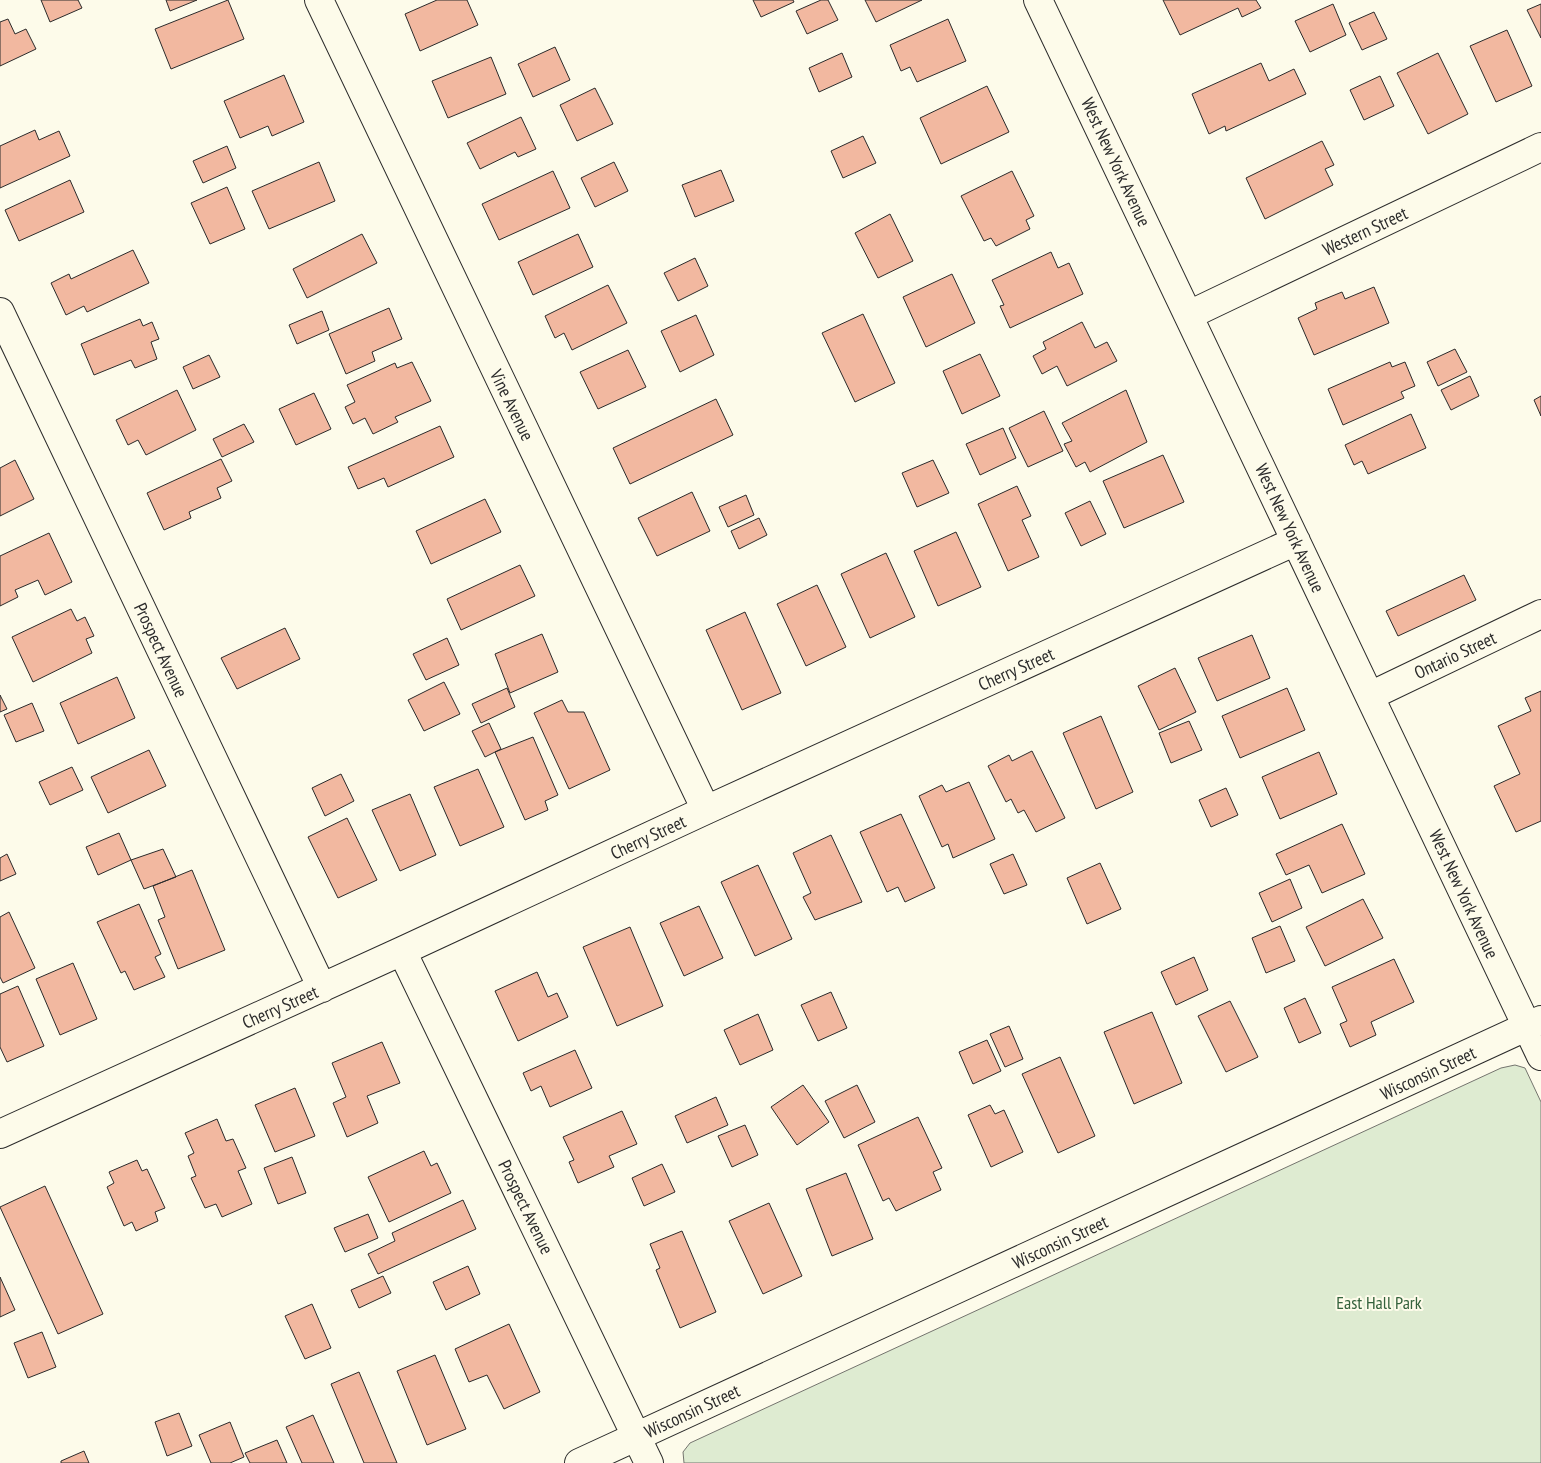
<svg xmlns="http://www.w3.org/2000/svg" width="1541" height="1463" viewBox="0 0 1541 1463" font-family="'PT Sans Narrow',sans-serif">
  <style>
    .green { fill: #deebd1; stroke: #74746e }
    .building { fill: #f2b8a0; stroke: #2b2b2b }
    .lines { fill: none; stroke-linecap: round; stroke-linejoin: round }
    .minor-casing { stroke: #2b2b2b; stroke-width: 30 }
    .minor { stroke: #fdfbea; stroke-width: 28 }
    .labels { text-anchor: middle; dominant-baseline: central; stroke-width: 4; stroke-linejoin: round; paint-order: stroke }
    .street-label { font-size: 18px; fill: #2b2b2b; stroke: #fdfbea }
    .park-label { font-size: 18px; fill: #34623c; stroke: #fdfbea }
  </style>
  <rect width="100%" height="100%" fill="#fdfbea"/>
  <path class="green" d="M1515,1065l10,3 16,34v361h-857l-1,-11 7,-9 811,-375z"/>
  <path class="building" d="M41,0h37l4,8 -32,14z
    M166,0h31l-27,11z
    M228,0l16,39 -73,30 -16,-40z
    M437,0h30l11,25 -58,26 -15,-37z
    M753,0h40l1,2 -33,15z
    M821,0h7l10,20 -31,14 -11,-23z
    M865,0h57l-46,22z
    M1163,0h93l5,8 -19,9 -4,-9 -58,27z
    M1333,4l13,31 -36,17 -15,-31z
    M1541,4v34l-14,-28z
    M1374,12l13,27 -25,11 -13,-27z
    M8,19l7,15 11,-5 10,20 -36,17v-44z
    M948,19l18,42 -49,21 -7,-15 -9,4 -11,-26z
    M1507,30l25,56 -36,16 -26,-56z
    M555,47l15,33 -37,17 -15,-33z
    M842,53l10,24 -33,15 -10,-24z
    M1438,53l30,61 -40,20 -31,-61z
    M491,57l15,37 -58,24 -16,-37z
    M1261,63l8,18 25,-12 12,25 -80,37 -1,-5 -16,8 -17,-40z
    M284,75l20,47 -32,14 -4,-10 -28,12 -16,-37z
    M1380,76l14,30 -30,14 -14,-30z
    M987,86l22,46 -68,32 -21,-46z
    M595,88l18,36 -36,17 -17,-36z
    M521,117l15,32 -18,8 -3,-5 -35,17 -13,-26z
    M35,130l4,10 20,-9 11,25 -70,32v-42z
    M863,136l13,27 -33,15 -12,-27z
    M1322,141l12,24 -9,4 8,16 -68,34 -19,-41z
    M227,146l9,22 -33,15 -10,-22z
    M319,162l16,39 -66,28 -17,-38z
    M614,162l14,29 -33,16 -14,-29z
    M721,170l13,31 -39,16 -13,-32z
    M553,171l17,37 -71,32 -17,-36z
    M1012,171l22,45 -8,4 4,9 -34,17 -5,-8 -7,3 -23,-45z
    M70,180l14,32 -65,29 -14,-31z
    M227,187l18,42 -35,15 -19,-41z
    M890,214l23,47 -35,17 -23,-45z
    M362,234l15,29 -70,35 -14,-29z
    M578,234l15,33 -60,28 -15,-33z
    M133,250l16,33 -62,29 -3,-6 -18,9 -15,-32 18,-9 2,5z
    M1051,252l7,16 11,-5 14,31 -73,34 -10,-22 4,-1 -12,-25z
    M695,258l13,28 -30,15 -14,-28z
    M952,274l23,49 -49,24 -23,-50z
    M608,285l19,38 -55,27 -8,-17 -9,5 -10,-22z
    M1374,287l15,36 -75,32 -16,-37 19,-9 -2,-6 27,-11 3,7z
    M389,308l13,31 -30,13 3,9 -29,13 -17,-40z
    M322,311l7,19 -32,14 -8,-19z
    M863,314l32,69 -40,19 -33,-69z
    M696,315l18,40 -34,17 -19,-41z
    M140,319l3,7 9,-4 7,17 -8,3 6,17 -22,9 -4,-8 -37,15 -13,-31z
    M1082,322l13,26 12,-6 10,19 -50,25 -10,-20 -15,8 -9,-18 13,-7 -3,-7z
    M1455,349l12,23 -29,14 -11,-24z
    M628,350l18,37 -48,22 -18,-37z
    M980,354l20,42 -38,18 -19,-43z
    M209,355l11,22 -27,12 -10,-22z
    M412,362l19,39 -36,16 3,5 -25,12 -8,-16 -12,6 -8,-17 10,-5 -8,-17 48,-22 2,5z
    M1390,362l2,5 13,-5 10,24 -14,6 3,6 -61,27 -15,-36z
    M1470,376l9,20 -28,14 -10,-20z
    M177,390l19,40 -50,25 -8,-15 -10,5 -12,-25z
    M1126,390l21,52 -57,30 -5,-10 -9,5 -12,-23 8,-3 -10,-18z
    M314,393l17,36 -35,16 -17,-36z
    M1541,396v20l-7,-16z
    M716,399l17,36 -103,49 -17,-36z
    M1044,411l19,40 -35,16 -19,-39z
    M1411,414l15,34 -58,26 -6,-13 -8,4 -9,-20z
    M244,424l10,18 -32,15 -9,-18z
    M440,426l14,31 -66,30 -4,-9 -26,11 -10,-22z
    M1003,428l13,30 -36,17 -14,-31z
    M1163,455l21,47 -60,26 -21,-47z
    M221,459l11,22 -15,7 4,10 -32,14 2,6 -27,12 -17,-37z
    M15,460l19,39 -34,17v-48z
    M933,460l16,33 -32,14 -15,-34z
    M1017,486l14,30 -9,4 17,37 -31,14 -30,-67z
    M692,492l18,39 -53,25 -19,-38z
    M746,495l8,20 -26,12 -9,-20z
    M485,499l16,33 -70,32 -15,-33z
    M1090,501l16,33 -25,12 -16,-33z
    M759,518l8,17 -28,14 -8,-18z
    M956,532l25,55 -43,19 -24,-55z
    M49,533l23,49 -27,13 -7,-15 -23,10 3,7 -18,9v-50z
    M886,553l29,64 -45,21 -29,-64z
    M520,565l15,31 -74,34 -14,-31z
    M1464,575l12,25 -78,36 -12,-25z
    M817,585l29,62 -40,19 -29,-62z
    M71,609l6,12 8,-4 9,19 -8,3 6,14 -59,29 -21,-45z
    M745,612l36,81 -39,17 -36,-80z
    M285,628l15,31 -63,30 -16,-31z
    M542,634l16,38 -48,21 -15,-39z
    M1252,635l18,43 -53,23 -19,-43z
    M447,638l12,27 -33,15 -13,-26z
    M1175,668l21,44 -37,18 -21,-44z
    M117,677l18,41 -57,26 -18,-41z
    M444,682l16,32 -36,17 -16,-31z
    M507,688l8,19 -34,16 -9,-19z
    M1287,688l18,42 -65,28 -18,-42z
    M1541,691v130l-25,11 -22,-46 26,-12 -22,-48 33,-15 -6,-13z
    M0,695l7,14 -7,3z
    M562,700l6,12h16l26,58 -41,19 -35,-76z
    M32,703l12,28 -28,11 -12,-27z
    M1101,716l32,76 -37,17 -33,-76z
    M1189,721l13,29 -31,13 -12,-30z
    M489,723l12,26 -16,8 -13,-26z
    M533,737l25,58 -13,6 3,9 -23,10 -30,-68z
    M149,750l17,36 -58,27 -17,-36z
    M1032,751l33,67 -29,14 -12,-22 -6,3 -7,-14 -5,3 -18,-36 21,-11 3,6z
    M1319,752l18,42 -57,25 -18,-42z
    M72,767l11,23 -33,15 -11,-23z
    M478,769l26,58 -44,19 -26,-59z
    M341,774l13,27 -29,15 -13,-28z
    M969,782l26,57 -42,19 -5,-14 -6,3 -23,-51 23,-11 4,7z
    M1226,788l12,27 -27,12 -12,-27z
    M410,794l26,61 -36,16 -28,-61z
    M901,814l34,74 -30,14 -7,-15 -11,5 -27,-60z
    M347,818l30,62 -39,18 -30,-61z
    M1342,824l23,50 -43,19 -13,-28 -23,10 -10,-21z
    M119,833l12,27 -33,15 -12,-28z
    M831,835l31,67 -47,18 -12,-23 8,-4 -18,-40z
    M163,849l13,28 -32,12 -13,-29z
    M7,854l9,20 -16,7v-23z
    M1013,854l14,31 -23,9 -14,-30z
    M1100,863l21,46 -34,15 -20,-46z
    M758,865l34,74 -37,17 -34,-74z
    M192,870l33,80 -47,19 -20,-49 7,-3 -12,-31z
    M1290,879l12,29 -30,14 -13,-29z
    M1363,899l20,39 -58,28 -19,-39z
    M139,904l22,50 -6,3 10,20 -31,13 -9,-19 -4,2 -24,-51z
    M699,906l24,52 -39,18 -24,-53z
    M9,912l26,56 -32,15 -3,-6v-60z
    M1280,926l15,35 -29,12 -14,-35z
    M630,927l33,79 -46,20 -34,-79z
    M1194,957l14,33 -32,15 -15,-33z
    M1394,959l20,43 -43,20 5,13 -26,12 -10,-23 7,-3 -15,-34z
    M73,963l24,56 -37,16 -24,-56z
    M537,972l11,25 9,-4 11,24 -50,24 -23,-50z
    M18,986l26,60 -37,16 -7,-15v-53z
    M831,992l16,36 -29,13 -17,-36z
    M1305,998l16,35 -22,10 -15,-35z
    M1230,1001l28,56 -32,15 -28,-56z
    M1152,1012l30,71 -48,21 -30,-72z
    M758,1014l15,36 -33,15 -16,-35z
    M1009,1026l14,33 -18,8 -15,-33z
    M987,1040l14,31 -28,13 -14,-32z
    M382,1042l18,41 -33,13 11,27 -31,14 -14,-34 13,-6 -14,-34z
    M575,1050l17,38 -42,19 -9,-21 -10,5 -8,-18z
    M1060,1057l35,79 -37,17 -36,-79z
    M803,1085l26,37 -32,23 -26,-38z
    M857,1085l18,37 -31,16 -19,-37z
    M295,1088l20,48 -40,16 -20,-47z
    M716,1097l12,28 -41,18 -12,-27z
    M990,1105l5,9 9,-4 19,42 -32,15 -23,-52z
    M622,1111l15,33 -28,12 5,11 -36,16 -9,-21 5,-2 -11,-23z
    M918,1117l24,51 -9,4 8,18 -45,21 -7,-13 -6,3 -25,-56z
    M217,1119l9,22 7,-2 13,29 -8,3 14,33 -30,13 -6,-13 -11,4 -14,-30 5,-2 -8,-20 6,-3 -9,-20z
    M745,1125l13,30 -26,12 -14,-31z
    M424,1151l7,15 6,-3 14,30 -62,29 -21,-45z
    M292,1157l14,36 -28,11 -14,-36z
    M137,1160l5,11 5,-2 18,39 -10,4 3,9 -22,10 -4,-9 -8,4 -17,-39 7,-4 -5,-11z
    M662,1164l13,28 -31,14 -12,-28z
    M846,1173l27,66 -41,17 -26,-67z
    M45,1186l58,128 -45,20 -58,-127z
    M463,1200l13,29 -98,45 -10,-20 27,-13 -3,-8z
    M769,1203l33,73 -39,18 -34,-73z
    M368,1214l10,24 -33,14 -11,-24z
    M682,1231l34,81 -36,16 -24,-58 4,-2 -10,-24z
    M468,1266l12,28 -34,16 -13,-28z
    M383,1276l8,17 -32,15 -8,-18z
    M0,1277l15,33 -15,7z
    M312,1304l19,44 -26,11 -20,-43z
    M509,1324l31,68 -36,17 -17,-34 -18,7 -14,-33z
    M42,1332l14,35 -28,11 -14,-35z
    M435,1355l31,74 -39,16 -30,-74z
    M359,1372l38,91h-33l-33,-79z
    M179,1413l13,33 -25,10 -12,-34z
    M313,1415l21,48h-32l-16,-36z
    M230,1422l14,35 -14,6h-19l-12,-28z
    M277,1440l10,23h-37l-5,-10z
    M84,1451l5,12h-28v-2z"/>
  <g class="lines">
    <defs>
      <path id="minor" d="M319,0l387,810
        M1038,0l503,1056
        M0,312l322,676
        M1189,315l352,-168
        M1370,696l171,-82
        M402,951l247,512
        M0,1134l402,-183 304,-141 590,-269
        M579,1463l962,-443"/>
    </defs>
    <use href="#minor" class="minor-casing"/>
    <use href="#minor" class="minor"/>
  </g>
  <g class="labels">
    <g class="street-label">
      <text transform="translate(1116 162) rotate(65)">West New York Avenue</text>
      <text transform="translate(1365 231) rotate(-25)">Western Street</text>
      <text transform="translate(512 405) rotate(64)">Vine Avenue</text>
      <text transform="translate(1290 528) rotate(65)">West New York Avenue</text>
      <text transform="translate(161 650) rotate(65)">Prospect Avenue</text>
      <text transform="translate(1455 655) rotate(-25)">Ontario Street</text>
      <text transform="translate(1016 669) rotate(-24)">Cherry Street</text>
      <text transform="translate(648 837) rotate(-25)">Cherry Street</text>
      <text transform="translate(1464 894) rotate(65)">West New York Avenue</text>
      <text transform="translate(280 1007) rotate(-24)">Cherry Street</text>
      <text transform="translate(1428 1073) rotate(-25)">Wisconsin Street</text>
      <text transform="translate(526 1207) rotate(64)">Prospect Avenue</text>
      <text transform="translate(1060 1242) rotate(-25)">Wisconsin Street</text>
      <text transform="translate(692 1411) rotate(-25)">Wisconsin Street</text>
    </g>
    <g class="park-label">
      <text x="1379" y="1302">East Hall Park</text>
    </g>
  </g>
</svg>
